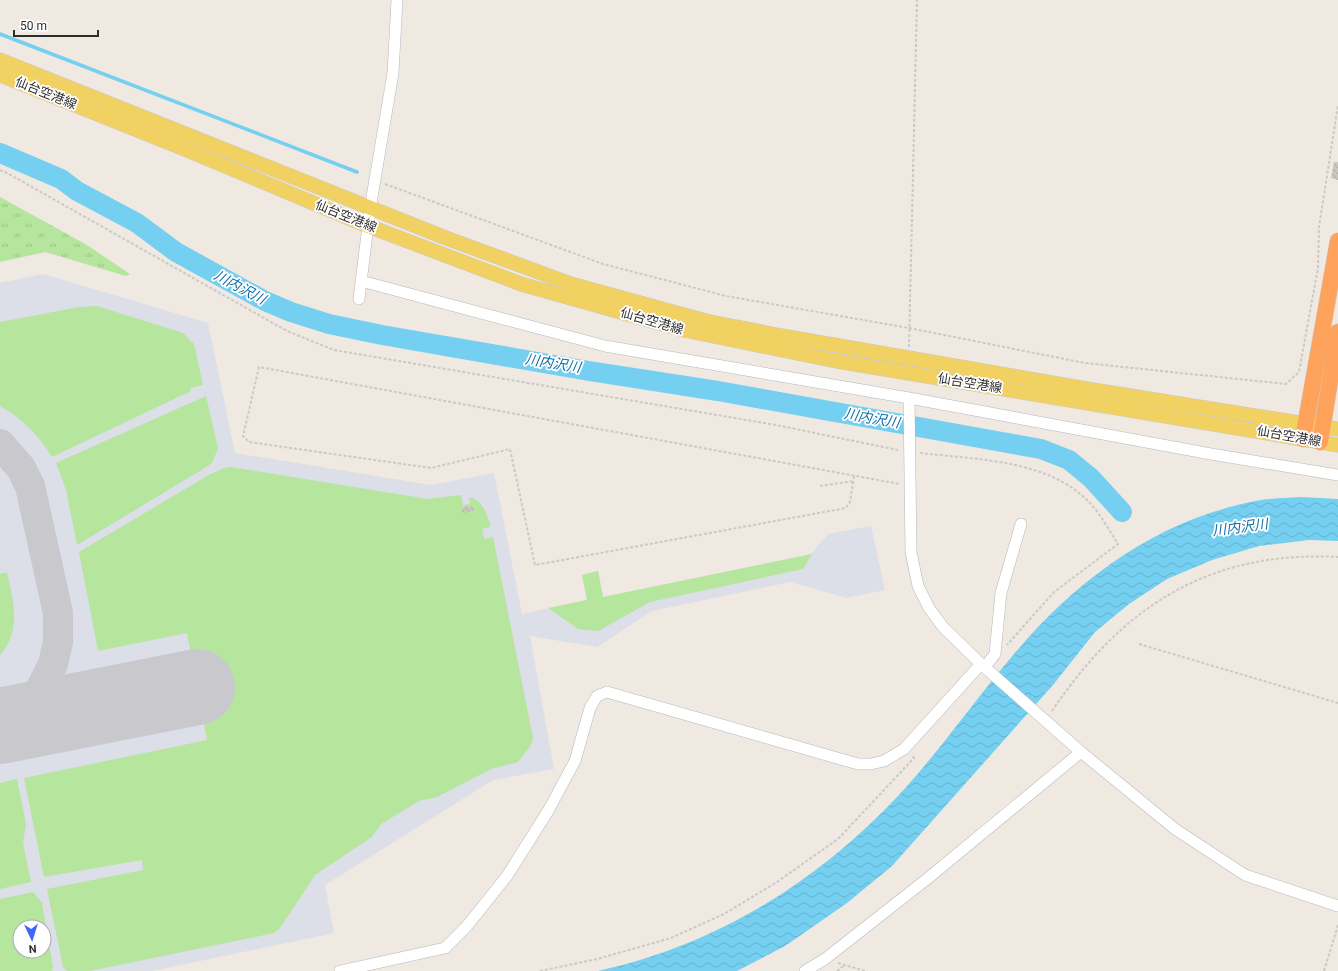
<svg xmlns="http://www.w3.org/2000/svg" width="1338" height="971" viewBox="0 0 1338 971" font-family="Roboto,'Noto Sans JP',sans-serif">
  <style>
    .airport { fill: #dcdee8; fill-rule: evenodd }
    .grass { fill: #b6e59e; fill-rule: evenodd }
    .park { fill: url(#park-tufts) }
    .water { fill: url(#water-waves) }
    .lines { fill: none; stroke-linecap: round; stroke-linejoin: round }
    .stream { stroke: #75cff0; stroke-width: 3.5 }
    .river { stroke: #75cff0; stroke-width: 20 }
    .taxiway { stroke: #c9c8cc; stroke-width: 30 }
    .runway { stroke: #c9c8cc; stroke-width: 76 }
    .building { fill: url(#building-back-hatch) }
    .minor-casing { stroke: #b4b7c1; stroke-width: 12 }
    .major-casing { stroke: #c9c9c9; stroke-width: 15 }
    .highway-casing { stroke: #c9c9c9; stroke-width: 17 }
    .path { stroke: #c9c9c9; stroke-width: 2; stroke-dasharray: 3 2; stroke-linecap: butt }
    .minor { stroke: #fff; stroke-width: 11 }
    .major { stroke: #f2d163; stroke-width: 14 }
    .highway { stroke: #ffa35c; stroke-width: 16 }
    .labels { text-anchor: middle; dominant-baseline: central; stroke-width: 3.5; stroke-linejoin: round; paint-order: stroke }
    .street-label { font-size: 13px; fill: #2e2e2e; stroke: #fff }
    .water-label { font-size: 14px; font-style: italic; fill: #0d6fa3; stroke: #fff }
  </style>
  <defs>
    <pattern id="park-tufts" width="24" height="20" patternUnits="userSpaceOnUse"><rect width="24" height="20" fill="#b6e59e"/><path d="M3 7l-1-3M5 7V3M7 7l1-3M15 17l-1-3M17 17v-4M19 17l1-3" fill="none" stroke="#9dc588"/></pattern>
    <pattern id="water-waves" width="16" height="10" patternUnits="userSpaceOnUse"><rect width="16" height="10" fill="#75cff0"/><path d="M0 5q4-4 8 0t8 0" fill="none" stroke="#66b2ce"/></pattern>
    <pattern id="building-back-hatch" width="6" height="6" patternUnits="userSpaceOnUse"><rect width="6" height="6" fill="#cbc7bf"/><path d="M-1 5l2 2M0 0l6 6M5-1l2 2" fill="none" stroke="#afaba4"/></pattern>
  </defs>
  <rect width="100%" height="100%" fill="#efe9e1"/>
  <path class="airport" d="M43,274l165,49 27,130 196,32 63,-12 28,141 65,-14 -5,-25 16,-4 5,26 208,-43 17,-20 43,-8 14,64 -39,8 -56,-16 -138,29 -55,36 -67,-11 24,133 -61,11 -168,105 9,48 -182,38h-152v-688zM20,927h24v24h-24z"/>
  <path class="grass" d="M97,306l86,27 11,11 9,41 -13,3 1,3 -139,66c-13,-21 -30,-39 -52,-51v-84l79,-15z
    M206,396l12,52 -5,13 -5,5 -131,79 -11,-55 -10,-27z
    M231,467l197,32 33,-4 2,10 7,-1 -1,-7c13,3 18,16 21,27v3l-8,2 2,10 9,-2 40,201 -2,7 -13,17 -27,7 -54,28 -18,4 -38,23 -9,13 -57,38 -35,53 -6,5 -184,38h-23l-4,-4 -16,-78 96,-19 -1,-10 -98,17 -20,-99 183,-38 -20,-107 -89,18 -19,-99 128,-76 17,-8z
    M812,554l-9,15 -153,33 -52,29 -20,-2 -30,-21 39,-8 -5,-25 16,-4 5,26z
    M7,572c6,29 15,59 -7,83v-81z
    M17,779l9,45 -3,19 8,39 -31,7v-106z
    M33,892l9,11 11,64 -1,4h-52v-72zM20,927h24v24h-24z"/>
  <path class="park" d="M0,197l87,48 43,29 -4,2 -81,-24 -45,10z"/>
  <path class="water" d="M1301,497l37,2v42l-29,-1 -50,6 -47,14 -45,19 -38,25 -34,28 -42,53 -161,181 -45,37 -62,43 -48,25h-139c116,-25 218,-88 299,-174 42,-45 77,-96 117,-143 65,-77 146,-136 247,-154 13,-2 27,-2 40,-3z"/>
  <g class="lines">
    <path class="stream" d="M0,34l357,138"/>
    <path class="river" d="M0,153l61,26 16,12 60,32 39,29 89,49 26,11 38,12 53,11 207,36 129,20 323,58 28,11 22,18 31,34"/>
    <path class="taxiway" d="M0,444l21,24 9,18 28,127v29l-5,22 -13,26 -14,17 -23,19"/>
    <path class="runway" d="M0,726l197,-39"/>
  </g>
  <path class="building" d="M1334,162h4v18l-7,-2z
    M468,505l1,2h4l1,4 -12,2v-4z"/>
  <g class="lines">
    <defs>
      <path id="minor" d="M361,281l244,65 304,52 302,56 127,21
        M359,299l11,-90 23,-136 4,-73
        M909,398l2,154 7,34 11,22 14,19 38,37 100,88 94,77 70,46 93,31
        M985,667l10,-13 6,-61 20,-69
        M340,971l105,-23 22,-22 40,-50 41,-65 27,-50 15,-53 7,-12 10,-4 251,72h13l13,-3 20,-12 77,-85
        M805,971l20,-12 102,-80 154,-127"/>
      <path id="major" d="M0,60l446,178 125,46 135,37 76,15 311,54 245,39
        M0,75l187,75 181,76 153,58 163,46 152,31 502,84"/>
      <path id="highway" d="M1303,439l35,-198
        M1320,442l18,-110"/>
    </defs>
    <use href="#minor" class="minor-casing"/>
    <use href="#major" class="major-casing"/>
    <use href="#highway" class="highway-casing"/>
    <path class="path" d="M0,170l9,4 278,157 47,19 442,75 122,25
      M385,184l218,80 123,32 183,32 176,35 201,21 13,-12 19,-104 1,-41 19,-122
      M909,347l8,-347
      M920,453c59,7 136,6 176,57 8,11 15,23 22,34l-64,48 -47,53
      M854,476l-4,26 -4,6 -311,57 -25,-116 -79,19 -182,-26 -6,-6 16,-69 641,117
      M820,486l34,-5
      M1139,644l199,59
      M1052,711c70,-104 157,-161 286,-154
      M838,963l27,8
      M540,971l57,-12 74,-21 53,-24 53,-32 61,-43 76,-81 -3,-3
      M837,971l8,-6
      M1324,971l14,-46"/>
    <use href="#minor" class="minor"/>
    <use href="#major" class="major"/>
    <use href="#highway" class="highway"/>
  </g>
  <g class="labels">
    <g class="street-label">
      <text transform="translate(46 93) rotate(22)">仙台空港線</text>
      <text transform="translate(346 216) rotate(22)">仙台空港線</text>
      <text transform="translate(652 321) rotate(16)">仙台空港線</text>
      <text transform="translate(970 383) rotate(9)">仙台空港線</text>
      <text transform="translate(1289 436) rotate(10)">仙台空港線</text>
    </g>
    <g class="water-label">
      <text transform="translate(240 287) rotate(28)">川内沢川</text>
      <text transform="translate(553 363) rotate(9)">川内沢川</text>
      <text transform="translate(872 418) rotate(10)">川内沢川</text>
      <text transform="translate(1240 527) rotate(-7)">川内沢川</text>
    </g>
  </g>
  <g transform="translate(32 939) rotate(176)"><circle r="19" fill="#ffffff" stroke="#ababab"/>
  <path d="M0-3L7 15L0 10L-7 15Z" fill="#4264fb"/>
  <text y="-6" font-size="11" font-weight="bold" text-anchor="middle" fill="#2e2e2e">N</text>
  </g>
  <path d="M14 30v6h84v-6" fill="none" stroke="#2e2e2e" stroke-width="2"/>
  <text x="20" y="30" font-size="12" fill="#2e2e2e" stroke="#ffffff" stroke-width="3" paint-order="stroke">50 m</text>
</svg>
